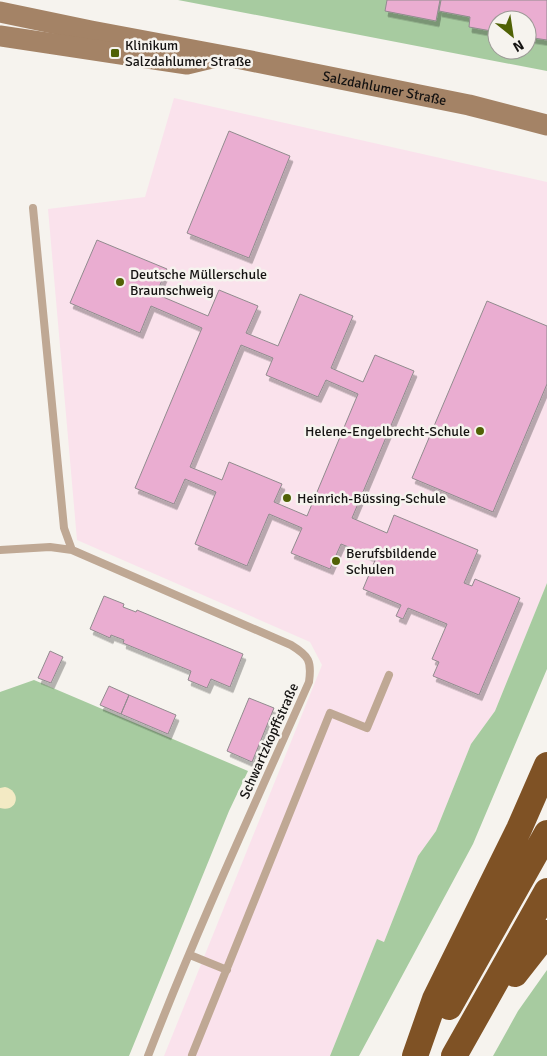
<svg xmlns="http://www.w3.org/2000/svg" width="547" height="1056" viewBox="0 0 547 1056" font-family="Signika,sans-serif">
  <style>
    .education { fill: #fae2ec }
    .green { fill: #a7cba0; fill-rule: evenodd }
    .sand { fill: #f3eac4 }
    .building { fill: #eaadd1; stroke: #918b8e; fill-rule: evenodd; filter: url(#shadow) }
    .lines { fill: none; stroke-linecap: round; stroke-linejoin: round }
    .lane { stroke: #bfa894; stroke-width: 8 }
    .secondary { stroke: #a48366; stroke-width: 21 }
    .highway { stroke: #7f5225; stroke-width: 26 }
    .poi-dot { fill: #506105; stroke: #f6f3ee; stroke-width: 2 }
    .labels { text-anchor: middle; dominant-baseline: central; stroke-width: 5; stroke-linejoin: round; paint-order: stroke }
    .poi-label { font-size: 14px; fill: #151312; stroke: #f6f3ee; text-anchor: start }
    .street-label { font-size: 14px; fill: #151312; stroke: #f6f3ee }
  </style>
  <defs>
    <filter id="shadow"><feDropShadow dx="3" dy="5.5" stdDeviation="0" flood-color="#0004"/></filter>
  </defs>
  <rect width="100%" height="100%" fill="#f6f3ee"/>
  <path class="education" d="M174,98l373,84v401l-52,128 -24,33 -35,87 -18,25 -34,86 -7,-2 -47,116h-166l158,-391 -12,-23 -233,-102 -29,-331 97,-12z"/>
  <path class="green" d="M178,0h369v71zM497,20h30v30h-30z
    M547,583v86l-74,175 -114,212h-29l47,-117 7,3 34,-86 18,-25 35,-87 24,-33z
    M34,680l214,91 -19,40 -100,245h-129v-364z
    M547,970v86h-54l25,-45z"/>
  <path class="sand" d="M5,787c17,4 13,26 -5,21v-20z"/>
  <path class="building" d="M387,0h53l-4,21 -51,-10z
    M441,0h106v40l-20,-3v-17h-30v12l-28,-5 1,-10 -31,-6z
    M229,131l61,25 -41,102 -62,-25z
    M97,240l70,29 -11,25 52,22 11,-26 39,16 -12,27 32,13 22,-52 53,22 -22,52 32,14 12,-27 39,16 -62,147 35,15 7,-18 84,35 -14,33 8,3 3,-7 45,19 -41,97 -46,-19 6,-14 -7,-3 15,-35 -39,-16 -5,11 -7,-3 5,-11 -38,-16 13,-31 -35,-14 -11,25 -39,-16 11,-25 -33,-14 -22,52 -52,-22 21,-52 -31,-13 -11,25 -39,-16 67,-160 -51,-22 -11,27 -70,-30zM241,345l32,13 -7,17 52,22 8,-17 32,14 -51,122 -33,-14 8,-18 -53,-22 -7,18 -32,-13z
    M487,301l60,25v58l-54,128 -81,-34z
    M104,596l20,8 -1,3 13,5 1,-2 106,44 -13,33 -19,-8 -4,9 -19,-8 3,-9 -68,-28 1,-3 -13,-5 -1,3 -20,-9z
    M50,651l13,6 -12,26 -13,-5z
    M109,686l20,9 -8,19 -21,-9z
    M129,695l47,20 -8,19 -47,-20z
    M249,698l25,10 -22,54 -25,-11z"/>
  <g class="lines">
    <path class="lane" d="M33,208l31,320 8,22
      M0,550l50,-3 22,3 219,95c18,11 21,16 18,37 -55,124 -112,247 -161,374
      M190,955l37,15
      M192,1055l138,-342 37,15 22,-53"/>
    <g class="secondary">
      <path id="s1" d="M0,12l91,19 150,28 228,46 78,20"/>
      <path d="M0,36l187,28 25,-6"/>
    </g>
    <path class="highway" d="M515,974l32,-41
      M449,1007l98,-174
      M415,1056l20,-57 84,-170 28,-64
      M454,1056l93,-165"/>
  </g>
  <g class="poi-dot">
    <rect x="110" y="48" width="10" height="10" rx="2.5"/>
    <circle cx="120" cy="282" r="5"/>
    <circle cx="480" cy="431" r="5"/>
    <circle cx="287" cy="498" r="5"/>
    <circle cx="336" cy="561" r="5"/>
  </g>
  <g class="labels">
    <g class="poi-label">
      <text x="125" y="45">Klinikum<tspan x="125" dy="16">Salzdahlumer Straße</tspan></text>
      <text x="130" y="274">Deutsche Müllerschule<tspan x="130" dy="16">Braunschweig</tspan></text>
      <text x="470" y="431" text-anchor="end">Helene-Engelbrecht-Schule</text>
      <text x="297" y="498">Heinrich-Büssing-Schule</text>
      <text x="346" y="553">Berufsbildende<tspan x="346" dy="16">Schulen</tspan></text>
    </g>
    <g class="street-label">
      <text stroke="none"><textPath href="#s1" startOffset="392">Salzdahlumer Straße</textPath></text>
      <text transform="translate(269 741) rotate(-66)">Schwartzkopffstraße</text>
    </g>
  </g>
  <g transform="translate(512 35) rotate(150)"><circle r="24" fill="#f6f3ee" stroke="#9c9996"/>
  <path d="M0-4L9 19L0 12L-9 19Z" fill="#506105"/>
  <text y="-8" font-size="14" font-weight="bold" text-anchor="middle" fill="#151312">N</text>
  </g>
</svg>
